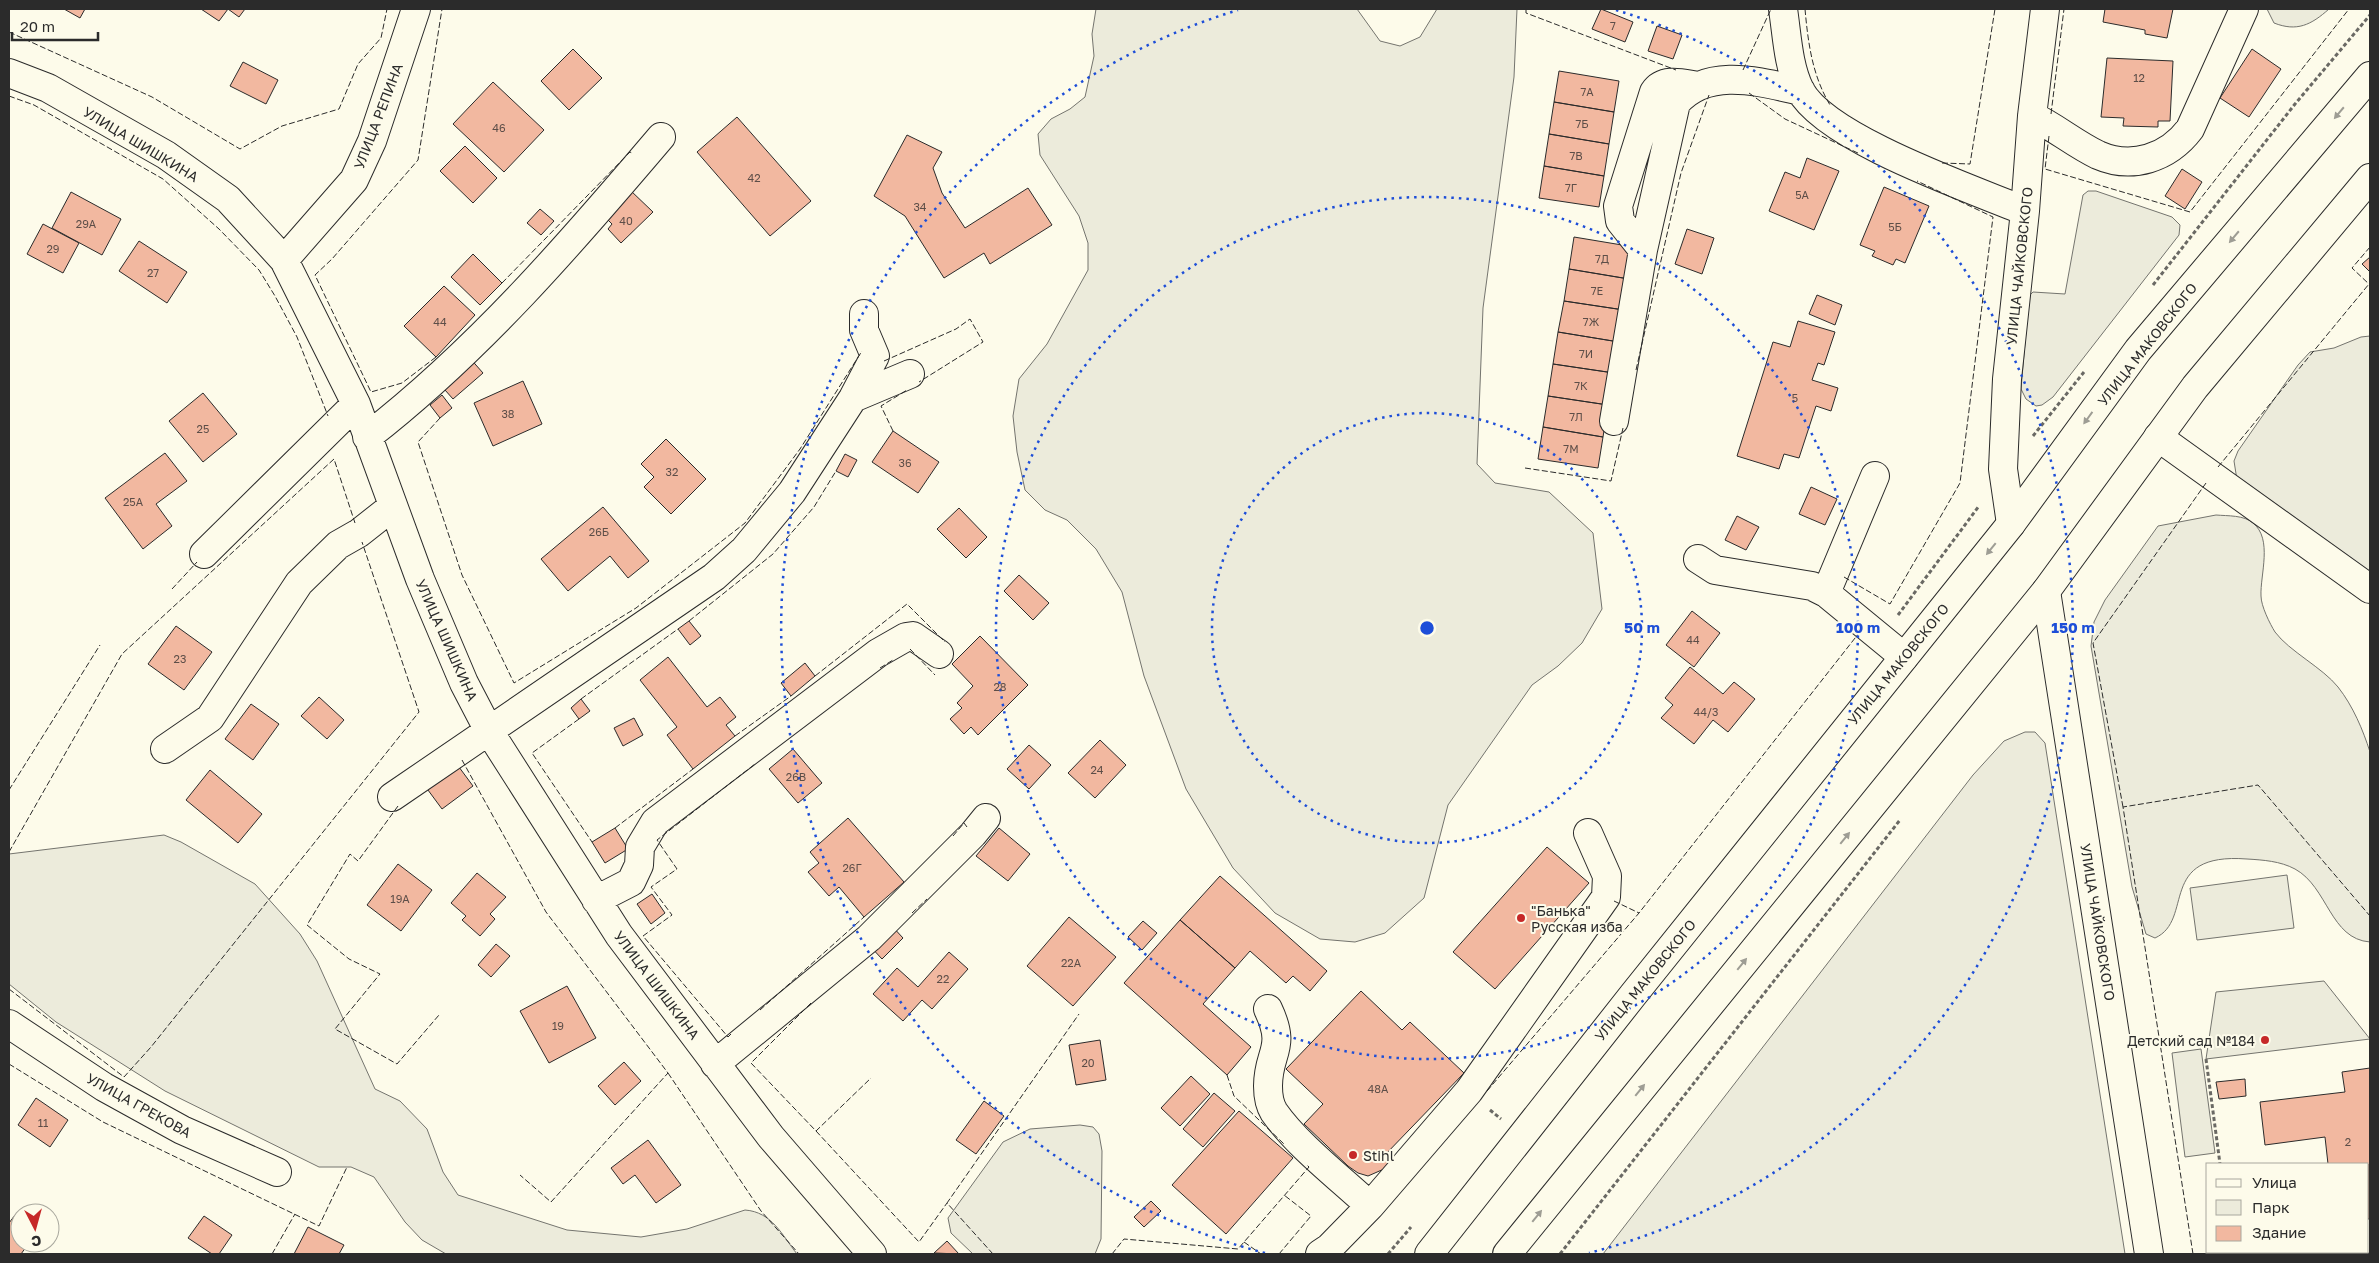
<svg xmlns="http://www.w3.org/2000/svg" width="2379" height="1263" viewBox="0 0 2379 1263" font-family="'Golos Text',sans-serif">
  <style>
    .green { fill: #ecebdb; stroke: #74746e }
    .building { fill: #f2b8a0; stroke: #2b2b2b }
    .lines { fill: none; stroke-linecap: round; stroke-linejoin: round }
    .minor-casing { stroke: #2b2b2b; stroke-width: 30 }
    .highway-casing { stroke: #2b2b2b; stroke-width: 30 }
    .path { stroke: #6a6964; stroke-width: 3; stroke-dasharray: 4 2.5; stroke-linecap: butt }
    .minor { stroke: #fdfbea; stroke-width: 28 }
    .highway { stroke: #fdfbea; stroke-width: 28 }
    .fence { stroke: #2b2b2b; stroke-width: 1; stroke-dasharray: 6 2.5; stroke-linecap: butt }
    .oneway { fill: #9e9d94 }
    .ring { fill: none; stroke: #1d4ed8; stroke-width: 2.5; stroke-dasharray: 2.5 5 }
    .poi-dot { fill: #c62828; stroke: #fdfbea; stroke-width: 2 }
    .labels { text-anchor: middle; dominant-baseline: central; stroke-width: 4; stroke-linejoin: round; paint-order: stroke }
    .number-label { font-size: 11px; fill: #5d4e48 }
    .street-label { font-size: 14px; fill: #2b2b2b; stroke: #fdfbea }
    .poi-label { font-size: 14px; fill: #2b2b2b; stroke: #fdfbea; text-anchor: start }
    .centre { fill: #1d4ed8; stroke: #fdfbea; stroke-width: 2.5 }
    .ring-label { font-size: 15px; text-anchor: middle; font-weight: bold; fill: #1d4ed8; stroke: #fdfbea; stroke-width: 4; stroke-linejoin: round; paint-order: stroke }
  </style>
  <rect width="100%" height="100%" fill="#fdfbea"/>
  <path class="green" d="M1096,9h261l23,32 20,5 20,-9 17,-28h80l-3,68 -31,231 -6,156 18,19 54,9 44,41 9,76 -20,34 -24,23 -26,19 -84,120 -24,93 -39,35 -30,9 -35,-3 -45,-26 -42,-45 -47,-79 -42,-113 -22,-84 -26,-43 -29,-29 -22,-10 -20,-20 -8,-38 -4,-36 6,-37 28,-35 41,-74v-27l-9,-27 -39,-61 -2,-21 13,-15 19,-10 15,-12 9,-41 -2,-22z
    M2267,9h62c-18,16 -32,23 -55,14z
    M2088,191h8l76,26 8,8 -1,10 -126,162 -11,8 -6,1 -10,-7 -5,-10 8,-93 4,-4 32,2 18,-99z
    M2370,336v235l-13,-5 -120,-86 -3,-19 4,-10 60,-86 12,-13 24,-4 27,-11z
    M2216,515c12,1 28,0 37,8 20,16 7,52 8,73 0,10 9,28 14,36 14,19 48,36 63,55 15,19 25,43 32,65v190c-40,-3 -42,-55 -75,-73 -15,-8 -32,-9 -48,-10 -91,-7 -52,61 -92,79l-9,-4 -14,-47 -41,-241 3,-24 11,-22 53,-74z
    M2025,732h10l10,11 80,511h-522l370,-479 31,-34z
    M164,835l17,7 74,42 45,50 17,27 58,128 25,12 27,28 16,43 15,23 109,35 74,7 46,-8 58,-19c27,2 37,25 52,44h-351l-24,-14 -17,-18 -31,-45 -23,-10h-32l-154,-76 -109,-69 -47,-38v-130z
    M2287,875l7,53 -97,12 -7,-52z
    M2324,981l46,58 -164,20 10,-67z
    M2201,1049l14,104 -30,4 -13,-104z
    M1080,1125l13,2 6,7 3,17 -1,88 -6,15h-122l-22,-21 -3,-15 55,-76 27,-13z"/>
  <path class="building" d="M64,9h21l-5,9z
    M201,9h44l-6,8 -11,-8 -9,12z
    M1601,9l32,13 -8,20 -33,-13z
    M2105,9h68l-6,29 -22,-4v-4l-42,-8z
    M1657,26l25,9 -9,24 -25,-8z
    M573,49l29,29 -33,32 -28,-29z
    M2252,49l29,20 -32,48 -29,-19z
    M2107,58l66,3 -3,60h-12v6l-35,-1 1,-8 -23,-1z
    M243,62l35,18 -12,24 -36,-18z
    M1559,71l60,10 -5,31 -60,-10z
    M493,82l51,48 -40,42 -51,-48z
    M1554,102l60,10 -5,32 -60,-10z
    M737,117l74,84 -41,35 -73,-84z
    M1549,134l60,10 -5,32 -60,-10z
    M907,135l35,17 -9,16 9,25 23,35 63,-40 24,37 -62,39 -6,-11 -40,25 -39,-62 -31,-20z
    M465,146l32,32 -24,25 -33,-32z
    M1807,158l32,13 -25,59 -45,-19 16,-39 15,6z
    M1544,166l60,10 -5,31 -60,-9z
    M2182,169l20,13 -17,27 -20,-13z
    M1884,187l45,19 -24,57 -9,-4 -3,6 -21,-9 3,-5 -15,-6z
    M630,190l23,22 -32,31 -13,-14 4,-5 -8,-8z
    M71,192l50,27 -19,36 -50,-27z
    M540,209l14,12 -13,14 -14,-12z
    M43,224l36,19 -16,30 -36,-19z
    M1687,229l27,9 -12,36 -27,-10z
    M1574,237l60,10 -5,32 -60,-10z
    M139,241l48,31 -20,31 -48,-32z
    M473,254l29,29 -22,22 -29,-28z
    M2370,257v15l-8,-8z
    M1569,269l60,10 -5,31 -60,-9z
    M444,286l31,29 -39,42 -32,-31z
    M1817,295l25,10 -7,20 -26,-11z
    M1564,301l60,9 -5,32 -61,-10z
    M1798,321l37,11 -11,33 -6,-2 -6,17 26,8 -7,23 -15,-5 -17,52 -15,-4 -5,15 -42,-13 36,-114 17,5z
    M1558,332l61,10 -5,31 -61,-9z
    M468,356l15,17 -30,26 -16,-18z
    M1553,364l61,9 -6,32 -60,-9z
    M523,381l19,43 -49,22 -19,-43z
    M203,393l34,41 -34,28 -34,-41z
    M442,395l10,13 -12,10 -10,-13z
    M1548,396l60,9 -5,32 -60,-10z
    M1543,427l60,10 -5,31 -60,-9z
    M893,431l46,31 -21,31 -46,-31z
    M666,439l40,40 -35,35 -27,-27 10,-10 -13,-13z
    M165,453l22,28 -31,23 16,22 -29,23 -38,-51z
    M845,454l12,6 -9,17 -12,-6z
    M1811,487l26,12 -12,26 -26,-11z
    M603,507l46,54 -21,17 -18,-22 -42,35 -27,-32z
    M959,508l28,29 -21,21 -29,-29z
    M1737,516l22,11 -13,23 -21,-10z
    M1019,575l30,28 -16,17 -29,-29z
    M1692,611l28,22 -26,34 -28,-22z
    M689,621l12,15 -11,9 -12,-16z
    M176,626l36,26 -28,38 -36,-26z
    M980,636l48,49 -50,50 -7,-8 -7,7 -14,-15 12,-11 -5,-5 16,-17 -21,-22z
    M668,657l39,50 13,-10 16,20 -10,8 9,11 -42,33 -26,-34 10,-8 -37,-47z
    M805,663l10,13 -24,20 -10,-13z
    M1690,667l33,27 11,-12 21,17 -27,33 -15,-12 -19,24 -33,-26 12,-13 -8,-7z
    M319,697l25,23 -17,19 -26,-23z
    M581,699l9,12 -11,8 -8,-11z
    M251,704l28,20 -26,36 -28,-21z
    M634,718l9,17 -20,11 -9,-18z
    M1100,740l26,25 -31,33 -27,-25z
    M1029,745l22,20 -22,24 -22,-20z
    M793,749l29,34 -24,20 -29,-34z
    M456,763l17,23 -31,23 -17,-23z
    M210,770l52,44 -24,29 -52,-43z
    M848,818l56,64 -40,35 -25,-30 -10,9 -21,-24 11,-9 -9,-11z
    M615,828l13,21 -23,14 -13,-21z
    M999,828l31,26 -22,27 -32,-25z
    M1547,847l42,36 -94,106 -42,-37z
    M398,864l34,26 -31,41 -34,-26z
    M477,873l29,24 -16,17 5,5 -15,17 -18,-16 4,-4 -15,-13z
    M1220,876l107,95 -17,20 -17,-15 -7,7 -36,-32 -15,17 -55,-48z
    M652,894l13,19 -14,11 -14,-20z
    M1069,917l47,40 -43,49 -46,-40z
    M1180,920l55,48 -32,36 48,43 -24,28 -103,-92z
    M1143,921l14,12 -15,17 -14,-13z
    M891,925l12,13 -21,21 -13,-14z
    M496,944l14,12 -19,21 -13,-12z
    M949,952l19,17 -36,40 -10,-9 -19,21 -30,-27 24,-26 21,19z
    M567,986l29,52 -47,25 -29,-52z
    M1361,991l41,39 8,-8 54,51 -81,84 8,5 -7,7 -16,7 -10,-3 -10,-7 -44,-42 19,-20 -37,-35z
    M1100,1040l6,40 -30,5 -7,-40z
    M624,1062l17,19 -26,24 -17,-19z
    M2370,1068v151h-2v-55h-40l-3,-27 -60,8 -5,-43 85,-10 -3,-20z
    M1191,1076l19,18 -30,32 -19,-18z
    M2245,1079l1,17 -27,3 -3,-17z
    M1214,1093l21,18 -32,36 -20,-18z
    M36,1098l32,22 -18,27 -32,-22z
    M984,1101l20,15 -28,38 -20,-14z
    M1239,1111l54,47 -67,76 -54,-49z
    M648,1140l33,45 -25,18 -21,-28 -12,9 -12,-16z
    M1151,1201l10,10 -17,16 -10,-10z
    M15,1215l5,3v25h9l-8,11h-12v-31z
    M204,1216l28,19 -13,19h-7l-24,-16z
    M308,1227l36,18 -5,9h-45z
    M947,1241l12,13 -25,-1z"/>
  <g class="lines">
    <defs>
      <path id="minor" d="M1783,9c4,26 5,57 17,81 26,49 172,99 225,121
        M9,73l39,15 118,67 62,44 56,61 72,144 64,175 44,104 25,48 130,204 152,202 101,117
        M2032,116c23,11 43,28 66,39 34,15 70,3 92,-26l54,-120
        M1643,250l-23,-29 -2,-15 36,-114c10,-15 30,-8 45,-6
        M284,260l70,-80 18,-39 44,-132
        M853,398l57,-24
        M1614,421l29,-171 33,-147c32,-37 84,-21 125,-12
        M367,437c111,-86 204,-194 294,-300
        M2158,437l212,152
        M2011,524l-8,-55 4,-90 18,-168 7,-95 13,-107
        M204,554l152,-150
        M1698,559l17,11 97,16 14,7 78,64
        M2046,591l103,663
        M1826,593l49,-117
        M165,749l45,-31 89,-135 39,-38 21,-12 33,-26
        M392,797l322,-220 30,-27 48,-58 61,-94 22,-42 -11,-26v-16
        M596,900l35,-18 8,-17 1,-18 15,-25 223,-169 28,-16 7,-1 26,18
        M1268,1009c19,40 0,42 0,77 0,10 1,18 6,26 23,33 66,66 96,94
        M9,1024l95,63 78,43 95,42
        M715,1064l154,-126 104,-104 13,-16
        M1320,1254l9,-6 41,-42 99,-115 137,-194 1,-21 -19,-43"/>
      <path id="highway" d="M1429,1254l204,-259 378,-471 127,-174 232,-274
        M1507,1254l539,-663 149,-204 175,-209"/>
    </defs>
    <use href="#minor" class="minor-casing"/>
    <use href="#highway" class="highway-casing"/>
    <path class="path" d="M2153,285l142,-181 75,-89
      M2033,436l51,-64
      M1898,615l81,-109
      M2206,1059l14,105
      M1490,1110l11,9
      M2234,1252l1,2
      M1388,1254l23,-27
      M1560,1254l340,-434
      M2359,1254h11"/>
    <use href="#minor" class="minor"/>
    <use href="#highway" class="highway"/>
    <path class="fence" d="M1526,9v4l150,57
      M1805,9c3,33 7,66 25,96
      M9,32l143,65 88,52 42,-23 57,-17 19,-45 23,-26 6,-29
      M1743,70l28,-61
      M1749,93l36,26 75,35
      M9,96l25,9 129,74 56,50 40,41 16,26 22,41 31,79
      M2051,114l13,-105
      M2049,136l-4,33 145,43 159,-203
      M1942,163l28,1 25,-155
      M2370,247l-18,21 18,17
      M502,283l128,-131 2,1
      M436,357l-34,26 -31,9 -56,-117 17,-16 86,-99 24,-151
      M884,361l72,-32 14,-10 13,23 -64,40
      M1636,370l45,-197 28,-78
      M440,418l-22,24 44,133 52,108 122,-75 109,-85 55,-74 62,-98
      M893,431l-12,-25 26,-16
      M2218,467l151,-183
      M1525,468l86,13 12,-53
      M1844,577l46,27 70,-121 33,-266 -76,-36
      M172,589l25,-27
      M689,621l84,-67 41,-47 22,-36
      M910,649l25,26
      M880,668l13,-8
      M815,676l92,-72 38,38
      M581,699l97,-70
      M579,719l-47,34 60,89
      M735,736l56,-40
      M462,760l84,152 122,161 -117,129 -31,-27
      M9,790l91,-145
      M398,806l-40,55 -8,-7 -43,71 42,34 31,15 -45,55 62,35 42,-49
      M2123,807l-30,-164 113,-160
      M615,828l78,-59
      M953,836l11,-13 3,4
      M9,852l113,-198 212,-195 21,64
      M1614,901l25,12
      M912,913l15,-14
      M9,989l115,88 27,-30 268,-335 -57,-170
      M811,1003l-60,60 65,68 55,-53
      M760,1010l104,-93
      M731,1034l-3,3 -85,-101 29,-21 -21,-28 26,-18 -20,-29 98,-76
      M9,1064l94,58 216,104 28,-59
      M668,1073l93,138 38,43
      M1227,1075l7,21 50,48
      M1487,1091l152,-178 220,-280
      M816,1131l103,111 28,-39
      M1244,1242l17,12
      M272,1254l23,-40
      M993,1254l-46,-51 132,-189
      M1112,1254l12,-15 114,10 71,-82 -3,-3
      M1279,1254l32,-38 -27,-21
      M2193,1254l-70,-447 135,-22 112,131"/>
  </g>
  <defs><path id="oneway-solid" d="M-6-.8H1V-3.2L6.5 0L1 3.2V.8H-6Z" transform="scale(1.25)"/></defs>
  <g class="oneway">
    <use href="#oneway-solid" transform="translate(2339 113) rotate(130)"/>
    <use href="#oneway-solid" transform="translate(2234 237) rotate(130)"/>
    <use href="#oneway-solid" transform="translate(2088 418) rotate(126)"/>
    <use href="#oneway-solid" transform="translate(1991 549) rotate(129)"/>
    <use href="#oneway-solid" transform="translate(1845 838) rotate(-51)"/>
    <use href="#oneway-solid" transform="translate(1742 964) rotate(-51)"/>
    <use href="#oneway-solid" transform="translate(1640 1090) rotate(-51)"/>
    <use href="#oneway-solid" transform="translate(1537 1216) rotate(-51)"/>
  </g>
  <g class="ring">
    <circle cx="1427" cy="628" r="215"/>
    <circle cx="1427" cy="628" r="431"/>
    <path d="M1265 1253A646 646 0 0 1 1238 10M1616 10A646 646 0 0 1 1589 1253"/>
  </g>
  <g class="poi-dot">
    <circle cx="1521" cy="918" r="5"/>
    <circle cx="2265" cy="1040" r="5"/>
    <circle cx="1353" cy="1155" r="5"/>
  </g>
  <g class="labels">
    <g class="number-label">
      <text x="1613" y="25">7</text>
      <text x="2139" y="77">12</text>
      <text x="1587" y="91">7А</text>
      <text x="1582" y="123">7Б</text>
      <text x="499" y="127">46</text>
      <text x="1576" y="155">7В</text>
      <text x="754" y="177">42</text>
      <text x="1571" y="187">7Г</text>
      <text x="1802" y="194">5А</text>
      <text x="920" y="206">34</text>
      <text x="626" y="220">40</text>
      <text x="86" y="223">29А</text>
      <text x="1895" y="226">5Б</text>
      <text x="53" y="248">29</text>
      <text x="1602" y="258">7Д</text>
      <text x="153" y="272">27</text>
      <text x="1597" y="290">7Е</text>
      <text x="440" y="321">44</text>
      <text x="1591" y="321">7Ж</text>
      <text x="1586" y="353">7И</text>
      <text x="1581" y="385">7К</text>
      <text x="1795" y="397">5</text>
      <text x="508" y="413">38</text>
      <text x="1576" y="416">7Л</text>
      <text x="203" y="428">25</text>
      <text x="1571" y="448">7М</text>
      <text x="905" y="462">36</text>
      <text x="672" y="471">32</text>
      <text x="133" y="501">25А</text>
      <text x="599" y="531">26Б</text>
      <text x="1693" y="639">44</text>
      <text x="180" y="658">23</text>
      <text x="1000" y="686">28</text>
      <text x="1706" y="711">44/3</text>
      <text x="1097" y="769">24</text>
      <text x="796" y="776">26В</text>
      <text x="852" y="867">26Г</text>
      <text x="400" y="898">19А</text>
      <text x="1071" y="962">22А</text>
      <text x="943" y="978">22</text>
      <text x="558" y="1025">19</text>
      <text x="1088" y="1062">20</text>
      <text x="1378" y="1088">48А</text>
      <text x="43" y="1122">11</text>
      <text x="2348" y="1141">2</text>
    </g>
    <g class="street-label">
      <text transform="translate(378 116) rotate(-69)">УЛИЦА РЕПИНА</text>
      <text transform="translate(141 144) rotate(31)">УЛИЦА ШИШКИНА</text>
      <text transform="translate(2019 266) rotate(-84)">УЛИЦА ЧАЙКОВСКОГО</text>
      <text transform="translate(2147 344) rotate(-52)">УЛИЦА МАКОВСКОГО</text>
      <text transform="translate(447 640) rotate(66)">УЛИЦА ШИШКИНА</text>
      <text transform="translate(1898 664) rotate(-51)">УЛИЦА МАКОВСКОГО</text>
      <text transform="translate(2098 922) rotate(81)">УЛИЦА ЧАЙКОВСКОГО</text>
      <text transform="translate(1645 980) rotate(-51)">УЛИЦА МАКОВСКОГО</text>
      <text transform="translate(657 985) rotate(53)">УЛИЦА ШИШКИНА</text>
      <text transform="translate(139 1105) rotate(29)">УЛИЦА ГРЕКОВА</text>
    </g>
    <g class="poi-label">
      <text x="1531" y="910">"Банька"<tspan x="1531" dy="16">Русская изба</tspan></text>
      <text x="2255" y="1040" text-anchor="end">Детский сад №184</text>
      <text x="1363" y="1155">Stihl</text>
    </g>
  </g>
  <circle cx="1427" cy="628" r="8" class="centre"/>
  <g class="ring-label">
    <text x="1642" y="633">50 m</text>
    <text x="1858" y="633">100 m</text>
    <text x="2073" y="633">150 m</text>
  </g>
  <rect width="2379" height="1263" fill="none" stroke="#2b2b2b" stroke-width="20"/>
  <rect x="2206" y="1163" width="162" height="90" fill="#fdfbea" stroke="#a9a89e"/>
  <rect x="2216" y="1179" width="25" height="8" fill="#fdfbea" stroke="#a9a89e"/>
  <text x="2252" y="1188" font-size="15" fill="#2b2b2b">Улица</text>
  <rect x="2216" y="1200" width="25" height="15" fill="#ecebdb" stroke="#a9a89e"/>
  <text x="2252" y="1213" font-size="15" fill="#2b2b2b">Парк</text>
  <rect x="2216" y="1226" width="25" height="15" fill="#f2b8a0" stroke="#a9a89e"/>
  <text x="2252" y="1238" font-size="15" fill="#2b2b2b">Здание</text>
  <g transform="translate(35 1228) rotate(174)"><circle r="24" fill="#fdfbea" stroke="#a9a89e"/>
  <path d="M0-4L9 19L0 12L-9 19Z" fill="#c62828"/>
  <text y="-8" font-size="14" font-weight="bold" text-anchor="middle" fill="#2b2b2b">С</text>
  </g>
  <path d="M12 32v8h86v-8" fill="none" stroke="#2b2b2b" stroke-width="2.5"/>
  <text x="20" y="32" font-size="15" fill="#2b2b2b" stroke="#fdfbea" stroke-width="4" paint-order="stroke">20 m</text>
</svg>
